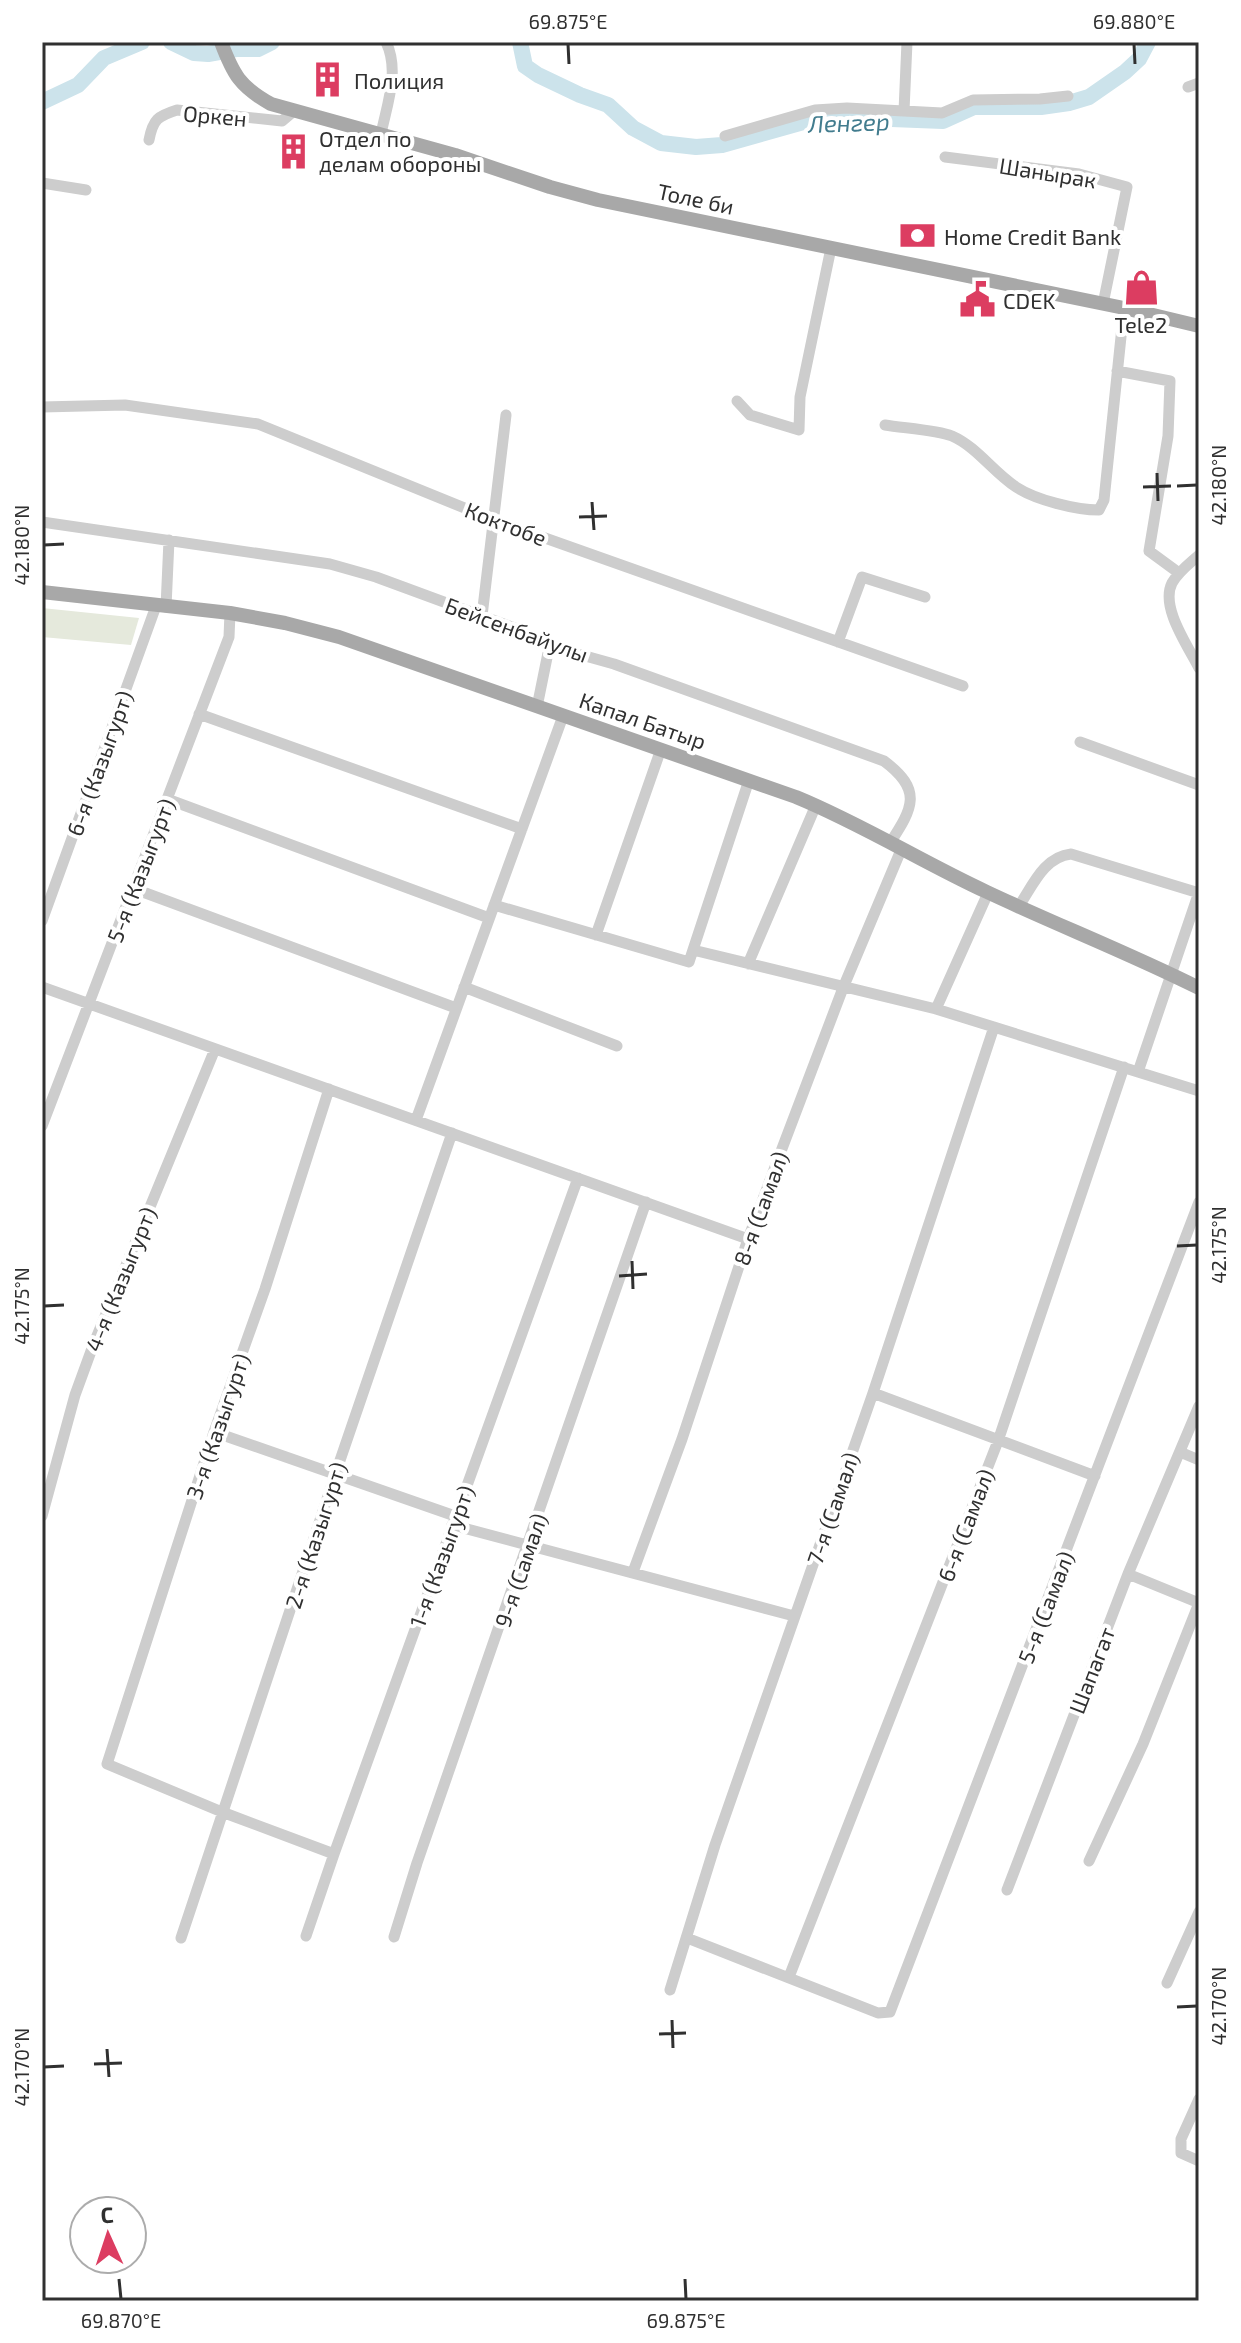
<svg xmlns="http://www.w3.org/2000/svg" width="1241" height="2343" viewBox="0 0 1241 2343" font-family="'Exo 2',sans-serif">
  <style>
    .green { fill: #e5e9dc }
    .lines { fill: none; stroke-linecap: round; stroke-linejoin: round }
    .river { stroke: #cce3eb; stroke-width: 16 }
    .minor { stroke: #cdcdcd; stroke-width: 11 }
    .major { stroke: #a8a8a8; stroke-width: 14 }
    .ticks { fill: none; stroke: #303030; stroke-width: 3 }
    .labels { text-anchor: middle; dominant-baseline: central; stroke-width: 8; stroke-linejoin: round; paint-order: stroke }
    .poi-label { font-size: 22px; fill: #303030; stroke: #fff; text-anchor: start }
    .street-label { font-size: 22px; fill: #303030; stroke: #fff }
    .water-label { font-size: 24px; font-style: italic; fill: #427c8e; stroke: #fff }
    .neatline { fill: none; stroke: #303030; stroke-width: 3 }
    .ticks-label { font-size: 20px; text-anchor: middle; fill: #303030 }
  </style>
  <rect width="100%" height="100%" fill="#fff"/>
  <path class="green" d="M42,608l97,10 -8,27 -89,-8z"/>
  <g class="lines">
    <path class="river" d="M171,42l23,11 14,1 28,-5h22l14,-7
      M520,42l5,24 13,9 42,20 28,10 25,23 28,15 35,4 26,-2 92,-26 26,-2 103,4 31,-14h67l28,-4 20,-6 36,-25 14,-13 9,-17
      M42,102l36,-17 26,-27 38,-16"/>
    <path class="minor" d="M1188,87l11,-4
      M904,111l3,-69
      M381,134c6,-30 19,-63 5,-92
      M725,136l90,-26 32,-2 95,5 31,-13 67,-1 28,-3
      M149,140c4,-21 9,-24 28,-30l105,11 13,-11
      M945,157l134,17 48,13 -24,117
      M42,183l44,7
      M1117,371l53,10 -2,55 -19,115 30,22
      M737,401l13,14 49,15 1,-33 31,-149
      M42,407l83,-2 133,19 236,96 469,166
      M885,425c17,3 52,5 67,11 25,11 41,36 64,51 20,13 60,23 83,23l5,-10 20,-192
      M42,522l288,42 46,13 144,53 51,22 43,12 270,97c39,29 29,47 6,82
      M1199,555c-10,9 -21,17 -27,28 -12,24 16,63 27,85
      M166,607l3,-67
      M482,616l24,-201
      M838,642l24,-65 63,20
      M537,707l13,-64
      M199,714l323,115
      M1080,742l119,43
      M167,799l322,119
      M132,888l324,120
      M494,905l195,57 60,-182
      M1019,906c14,-21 25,-49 52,-52l128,39
      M42,921l114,-315
      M596,935l65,-186
      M693,950l243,59 263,82
      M748,964l68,-159
      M42,987l706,252
      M464,987l153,59
      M936,1009l52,-116
      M1138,1072l61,-180
      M329,1089l-64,200 -51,143 -107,332 115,48 112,42
      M416,1120l147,-404
      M42,1126l187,-489 1,-24
      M873,1393l222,83
      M214,1432l241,84
      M1180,1452l19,8
      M42,1516l33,-121 19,-52 121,-294
      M452,1525l342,91
      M633,1572l49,-133 66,-200 24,-64 71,-187 58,-138
      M1128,1574l71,29
      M1089,1861l54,-117 56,-141
      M1007,1890l121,-316 71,-168
      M306,1936l28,-82 244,-676
      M394,1937l23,-74 229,-661
      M181,1938l154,-463 117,-342
      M687,1938l191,75 12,-1 309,-810
      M789,1977l209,-536 126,-374
      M1167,1983l32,-71
      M670,1990l45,-145 158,-452 121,-366
      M1199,2099l-18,40v14l18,8"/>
    <path class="major" d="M221,42c12,32 19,45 50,62l184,51 95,32 48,13 526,108 75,18
      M42,592l188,21 55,10 54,14 457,160c66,27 126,65 191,95 70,33 142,61 212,96"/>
  </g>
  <path class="ticks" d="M568,44l1,20M1134,44l1,20M1157,473l1,28M1177,486l20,-1M1143,487l28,-1M592,502l2,28M579,517l28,-1M44,545l20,-1M1177,1246l20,-1M632,1261l1,28M619,1276l28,-2M44,1306l20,-1M1177,2007l20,-1M672,2020l1,28M659,2034l27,-1M107,2049l2,28M94,2064l28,-1M44,2067l20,-1M119,2279l2,20M685,2279l1,20"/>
  <defs>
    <symbol id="building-bare" viewBox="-9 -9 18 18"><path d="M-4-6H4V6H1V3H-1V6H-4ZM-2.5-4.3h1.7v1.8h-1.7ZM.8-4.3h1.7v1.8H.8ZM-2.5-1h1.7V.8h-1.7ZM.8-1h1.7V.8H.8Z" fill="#dc3d61" stroke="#fff" stroke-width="2.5" paint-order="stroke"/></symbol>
    <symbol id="bank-bare" viewBox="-9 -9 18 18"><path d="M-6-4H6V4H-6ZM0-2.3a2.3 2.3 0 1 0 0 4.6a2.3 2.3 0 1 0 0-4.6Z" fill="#dc3d61" stroke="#fff" stroke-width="2.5" paint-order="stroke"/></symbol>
    <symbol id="shop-bare" viewBox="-9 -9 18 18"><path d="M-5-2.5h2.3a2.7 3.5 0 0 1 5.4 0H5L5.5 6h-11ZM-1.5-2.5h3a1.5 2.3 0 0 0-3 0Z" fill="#dc3d61" stroke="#fff" stroke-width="2.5" paint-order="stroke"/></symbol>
    <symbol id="civic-bare" viewBox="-9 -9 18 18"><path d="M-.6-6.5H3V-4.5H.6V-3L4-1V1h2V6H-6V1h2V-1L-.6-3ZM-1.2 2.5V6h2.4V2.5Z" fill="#dc3d61" stroke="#fff" stroke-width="2.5" paint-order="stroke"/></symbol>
  </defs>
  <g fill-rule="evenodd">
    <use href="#building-bare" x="302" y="54" width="51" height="51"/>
    <use href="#building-bare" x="268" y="126" width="51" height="51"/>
    <use href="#bank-bare" x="892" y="210" width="51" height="51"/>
    <use href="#shop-bare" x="1116" y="262" width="51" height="51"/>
    <use href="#civic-bare" x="952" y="274" width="51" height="51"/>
  </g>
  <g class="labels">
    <g class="poi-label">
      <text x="354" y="80">Полиция</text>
      <text x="319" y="138">Отдел по<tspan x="319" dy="25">делам обороны</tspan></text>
      <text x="944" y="236">Home Credit Bank</text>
      <text x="1003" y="300">CDEK</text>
      <text x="1141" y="324" text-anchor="middle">Tele2</text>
    </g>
    <g class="street-label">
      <text transform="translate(215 115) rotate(5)">Оркен</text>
      <text transform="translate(1048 172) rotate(9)">Шанырак</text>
      <text transform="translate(696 198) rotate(12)">Толе би</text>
      <text transform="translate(506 523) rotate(21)">Коктобе</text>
      <text transform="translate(517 629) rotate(20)">Бейсенбайулы</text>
      <text transform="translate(643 720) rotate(19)">Капал Батыр</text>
      <text transform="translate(99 763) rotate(-70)">6-я (Казыгурт)</text>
      <text transform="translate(140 870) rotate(-69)">5-я (Казыгурт)</text>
      <text transform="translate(760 1208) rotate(-70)">8-я (Самал)</text>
      <text transform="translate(120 1279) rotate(-68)">4-я (Казыгурт)</text>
      <text transform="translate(217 1426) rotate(-71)">3-я (Казыгурт)</text>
      <text transform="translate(832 1508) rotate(-71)">7-я (Самал)</text>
      <text transform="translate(965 1525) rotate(-69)">6-я (Самал)</text>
      <text transform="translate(315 1535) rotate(-72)">2-я (Казыгурт)</text>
      <text transform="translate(441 1556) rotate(-70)">1-я (Казыгурт)</text>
      <text transform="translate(520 1570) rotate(-71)">9-я (Самал)</text>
      <text transform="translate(1045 1607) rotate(-69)">5-я (Самал)</text>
      <text transform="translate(1091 1670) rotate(-69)">Шапагат</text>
    </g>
    <g class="water-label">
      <text transform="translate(849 122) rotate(-2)">Ленгер</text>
    </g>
  </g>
  <rect width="1241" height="2343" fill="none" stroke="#ffffff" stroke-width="88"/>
  <g transform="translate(108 2235) rotate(357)"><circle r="38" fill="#ffffff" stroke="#acacac" stroke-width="2"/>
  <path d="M0-6L14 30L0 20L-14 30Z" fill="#dc3d61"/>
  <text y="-12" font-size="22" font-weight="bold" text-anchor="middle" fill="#303030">С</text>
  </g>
  <rect x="44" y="44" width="1153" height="2255" class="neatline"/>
  <g class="ticks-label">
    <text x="568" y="29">69.875°E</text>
    <text x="1134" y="29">69.880°E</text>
    <text transform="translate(1219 485) rotate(-90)" y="7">42.180°N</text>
    <text transform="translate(22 545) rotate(-90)" y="7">42.180°N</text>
    <text transform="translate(1219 1245) rotate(-90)" y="7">42.175°N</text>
    <text transform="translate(22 1306) rotate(-90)" y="7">42.175°N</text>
    <text transform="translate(1219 2006) rotate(-90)" y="7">42.170°N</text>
    <text transform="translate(22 2067) rotate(-90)" y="7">42.170°N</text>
    <text x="121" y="2328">69.870°E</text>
    <text x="686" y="2328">69.875°E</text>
  </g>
</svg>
